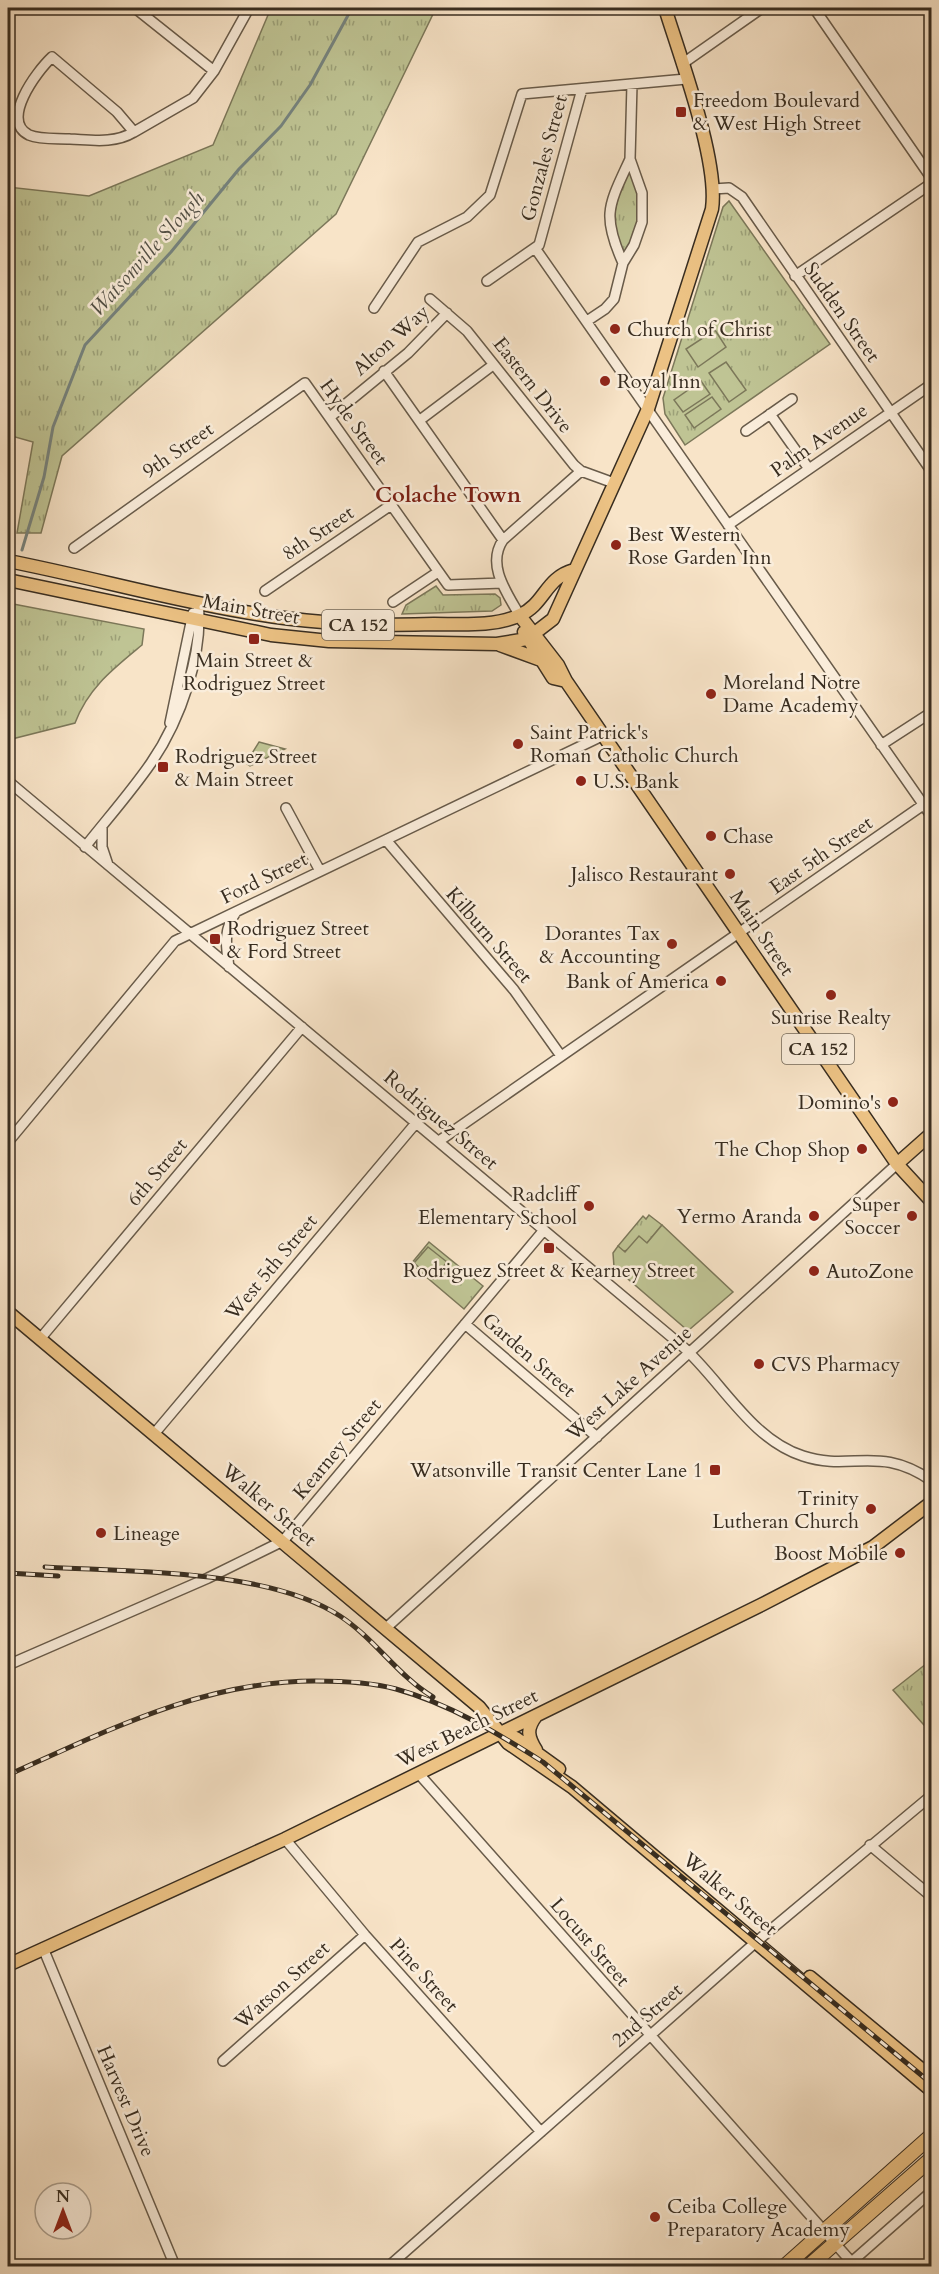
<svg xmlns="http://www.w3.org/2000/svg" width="939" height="2274" viewBox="0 0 939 2274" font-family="Cardo,serif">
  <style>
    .grass { fill: url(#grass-tufts); stroke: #7c785a; stroke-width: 1.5 }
    .garden { fill: #bfc494; stroke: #7c785a; stroke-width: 1.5 }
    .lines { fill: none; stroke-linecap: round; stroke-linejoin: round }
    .stream { stroke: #76837e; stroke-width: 3 }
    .minor-casing { stroke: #685b4a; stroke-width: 12 }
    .major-casing { stroke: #382d20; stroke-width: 15 }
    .highway-casing { stroke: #382d20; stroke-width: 16 }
    .minor { stroke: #faeddb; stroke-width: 9 }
    .major { stroke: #ecc284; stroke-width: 12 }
    .highway { stroke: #ecc284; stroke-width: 14 }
    .rail-casing { stroke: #382d20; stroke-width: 5 }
    .rail { stroke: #faeddb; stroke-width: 3; stroke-dasharray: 9; stroke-linecap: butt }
    .poi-dot { fill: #8f2418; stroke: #faeddb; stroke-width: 2 }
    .labels { text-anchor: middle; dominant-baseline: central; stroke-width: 5; stroke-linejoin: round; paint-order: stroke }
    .shield { fill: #faeddb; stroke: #726758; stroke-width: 1.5 }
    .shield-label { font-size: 18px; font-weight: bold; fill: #382d20 }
    .poi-label { font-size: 20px; fill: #382d20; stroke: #faeddb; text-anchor: start }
    .street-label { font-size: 20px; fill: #382d20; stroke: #faeddb }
    .water-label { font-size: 21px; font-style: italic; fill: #525147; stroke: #faeddb }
    .quarter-label { font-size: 22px; font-weight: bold; fill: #7a1f14; stroke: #faeddb }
  </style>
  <defs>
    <pattern id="grass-tufts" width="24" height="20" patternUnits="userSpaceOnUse" patternTransform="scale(1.5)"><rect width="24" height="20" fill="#bfc494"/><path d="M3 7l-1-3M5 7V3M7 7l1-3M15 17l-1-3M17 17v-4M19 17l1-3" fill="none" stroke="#9ca078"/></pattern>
  </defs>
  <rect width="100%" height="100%" fill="#f8e4c8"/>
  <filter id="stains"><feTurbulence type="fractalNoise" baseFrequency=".00333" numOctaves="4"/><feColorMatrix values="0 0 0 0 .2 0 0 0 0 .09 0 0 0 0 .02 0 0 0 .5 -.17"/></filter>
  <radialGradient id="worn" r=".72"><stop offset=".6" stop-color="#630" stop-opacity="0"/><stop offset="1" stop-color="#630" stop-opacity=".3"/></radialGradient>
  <path class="grass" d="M271,8h165l-100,206 -274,242 -21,77h-24l16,-91 -25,-7v-248l81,9 124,-51z
    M630,167c15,39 10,55 -6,91 -16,-43 -10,-50 6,-91z
    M729,201l101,143 -145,101 -20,-31 -2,-16 60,-191z
    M436,586l7,9 52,-1 5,4 1,7 -9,6 -90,3 4,-9z
    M8,603l136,26 -2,16c-29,24 -54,43 -67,78l-67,17z
    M259,742l26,7 -35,17 -4,-3z
    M649,1215l13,10 -15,18 -25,9 -4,-6 25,-30 3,3z
    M429,1242l54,44 -19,23 -53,-45z
    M931,1660v73l-38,-43z"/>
  <path class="garden" d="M715,330l11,17 -28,20 -12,-18z
    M726,362l20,28 -17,12 -20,-29z
    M701,381l9,13 -27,18 -9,-12z
    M712,397l9,12 -27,19 -9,-13z
    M662,1225l71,67 -43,37h-4l-72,-62 -1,-14 5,-7 7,6 14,-16 8,7z
    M428,1247l19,15 -14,17 -19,-16z"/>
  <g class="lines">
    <path class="stream" d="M22,550l22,-73 9,-50 32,-82 86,-93 68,-83 42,-43 29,-41 42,-77
      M8,601l2,-12"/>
    <defs>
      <path id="minor" d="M135,8l79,63
        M814,8l118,171
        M52,57l65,55 17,20c-20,12 -42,8 -64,7 -12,-1 -29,1 -41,-4 -29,-14 7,-63 23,-78z
        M682,64l80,-56
        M134,132l59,-34 21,-27 35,-63
        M713,189l16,-1 13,9 190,275
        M535,248l397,569
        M623,263c-22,-49 -14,-58 7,-104
        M795,276l137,-93
        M487,281l52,-36 43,-156
        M430,299l37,32 107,134 7,6 33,12
        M374,308l44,-66 49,-25 23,-22 32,-101 164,-15
        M587,321l18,-12 9,-10 9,-36 11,-18 8,-23v-29l-12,-34 2,-75
        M384,371l119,169c-17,25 4,53 17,76
        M770,414l39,55
        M330,417l78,-64 39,-40
        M420,420l73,-55
        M746,431l46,-32
        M728,525l204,-141
        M503,540l78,-69
        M74,548l231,-165 143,202 54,-2
        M265,591l126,-86
        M393,602l45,-30
        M170,723l23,-110
        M881,745l51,-33
        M8,781l673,564c40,35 69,94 122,111 48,16 76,-12 129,25
        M286,808l34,63
        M102,826v21l6,18
        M386,840l128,150 47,66
        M85,847c22,-28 46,-55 66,-84 29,-42 53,-109 47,-161
        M229,967c-3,-21 -6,-37 7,-55
        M439,1141l484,-336
        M8,1142l167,-201 429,-206
        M465,1324l132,113
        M40,1339l262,-312
        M154,1434l262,-311
        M386,1628l511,-464
        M8,1665l200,-87 75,-37 261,-311
        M419,1774l436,492
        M285,1839l80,96 176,197
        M870,1845l62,52
        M43,1948l132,318
        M223,2061l142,-126
        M389,2266l367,-324 176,-147
        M847,2266l85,-75"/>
      <path id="major" d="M8,561c83,16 165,40 249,53 59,10 117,12 177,10 27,0 61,3 86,-9 25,-11 25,-37 54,-45
        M8,580l263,55 58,6 168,3 30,-5 26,-20 95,-210 64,-200c7,-48 -32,-152 -47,-201
        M520,616l38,49 8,16 331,483 35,38
        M524,632l29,46 13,3
        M500,645l41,15
        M897,1164l35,-31
        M8,1312l471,395 29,36 64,44 360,304
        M500,1734l16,4 43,31
        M536,1750c-8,-13 -10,-21 0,-34
        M8,1965l277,-126 476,-234 112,-58 59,-45
        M810,1977l122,101"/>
      <path id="highway" d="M785,2266l147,-131
        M809,2266l123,-108"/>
    </defs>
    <use href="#minor" class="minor-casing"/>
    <use href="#major" class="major-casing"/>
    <use href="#highway" class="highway-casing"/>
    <use href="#minor" class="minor"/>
    <use href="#major" class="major"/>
    <use href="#highway" class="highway"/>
    <defs>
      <path id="rail" d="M45,1567c86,5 223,2 295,49 35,23 58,60 93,81
        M8,1573l50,3
        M8,1775c99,-44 195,-94 307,-94 27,0 55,1 81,8 54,15 101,44 147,73l389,322"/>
    </defs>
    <use href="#rail" class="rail-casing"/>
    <use href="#rail" class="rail"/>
  </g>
  <g class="poi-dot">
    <rect x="675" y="106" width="12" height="12" rx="3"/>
    <circle cx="615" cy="329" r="6"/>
    <circle cx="605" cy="381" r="6"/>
    <circle cx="616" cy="545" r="6"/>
    <rect x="248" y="633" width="12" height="12" rx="3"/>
    <circle cx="711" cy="694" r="6"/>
    <circle cx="518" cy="744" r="6"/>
    <rect x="157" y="761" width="12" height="12" rx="3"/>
    <circle cx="581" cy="781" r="6"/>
    <circle cx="711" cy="836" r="6"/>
    <circle cx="730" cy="874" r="6"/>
    <rect x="209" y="933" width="12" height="12" rx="3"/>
    <circle cx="672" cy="944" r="6"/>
    <circle cx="721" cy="981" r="6"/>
    <circle cx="831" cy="995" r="6"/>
    <circle cx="893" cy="1102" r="6"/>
    <circle cx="862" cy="1149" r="6"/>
    <circle cx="589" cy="1206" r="6"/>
    <circle cx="814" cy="1216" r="6"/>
    <circle cx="912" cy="1216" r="6"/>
    <rect x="543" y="1242" width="12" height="12" rx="3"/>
    <circle cx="814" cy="1271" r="6"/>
    <circle cx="759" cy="1364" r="6"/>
    <rect x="709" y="1464" width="12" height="12" rx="3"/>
    <circle cx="871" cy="1509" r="6"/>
    <circle cx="101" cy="1533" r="6"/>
    <circle cx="900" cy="1553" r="6"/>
    <circle cx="655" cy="2217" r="6"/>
  </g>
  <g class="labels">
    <g class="shield">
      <rect x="322" y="610" width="72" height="30" rx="4.5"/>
      <rect x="782" y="1034" width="72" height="30" rx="4.5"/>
    </g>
    <g class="shield-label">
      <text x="358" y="625">CA 152</text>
      <text x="818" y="1049">CA 152</text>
    </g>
    <g class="poi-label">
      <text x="693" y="100">Freedom Boulevard<tspan x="693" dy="23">&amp; West High Street</tspan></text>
      <text x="627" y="329">Church of Christ</text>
      <text x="617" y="381">Royal Inn</text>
      <text x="628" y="534">Best Western<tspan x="628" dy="23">Rose Garden Inn</tspan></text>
      <text x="254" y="660" text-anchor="middle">Main Street &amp;<tspan x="254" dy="23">Rodriguez Street</tspan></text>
      <text x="723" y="682">Moreland Notre<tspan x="723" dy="23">Dame Academy</tspan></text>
      <text x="530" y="732">Saint Patrick's<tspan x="530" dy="23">Roman Catholic Church</tspan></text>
      <text x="175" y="756">Rodriguez Street<tspan x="175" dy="23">&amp; Main Street</tspan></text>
      <text x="593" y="781">U.S. Bank</text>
      <text x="723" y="836">Chase</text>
      <text x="718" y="874" text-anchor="end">Jalisco Restaurant</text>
      <text x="227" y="928">Rodriguez Street<tspan x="227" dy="23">&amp; Ford Street</tspan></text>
      <text x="660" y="933" text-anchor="end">Dorantes Tax<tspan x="660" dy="23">&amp; Accounting</tspan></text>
      <text x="709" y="981" text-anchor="end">Bank of America</text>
      <text x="831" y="1017" text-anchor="middle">Sunrise Realty</text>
      <text x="881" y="1102" text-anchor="end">Domino's</text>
      <text x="850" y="1149" text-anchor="end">The Chop Shop</text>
      <text x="577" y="1194" text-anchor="end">Radcliff<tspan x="577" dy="23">Elementary School</tspan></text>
      <text x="900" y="1204" text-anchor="end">Super<tspan x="900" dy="23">Soccer</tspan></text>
      <text x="802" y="1216" text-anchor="end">Yermo Aranda</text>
      <text x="549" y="1270" text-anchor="middle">Rodriguez Street &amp; Kearney Street</text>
      <text x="826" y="1271">AutoZone</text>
      <text x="771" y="1364">CVS Pharmacy</text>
      <text x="703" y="1470" text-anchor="end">Watsonville Transit Center Lane 1</text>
      <text x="859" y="1498" text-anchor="end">Trinity<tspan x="859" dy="23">Lutheran Church</tspan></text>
      <text x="113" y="1533">Lineage</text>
      <text x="888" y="1553" text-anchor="end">Boost Mobile</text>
      <text x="667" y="2206">Ceiba College<tspan x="667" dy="23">Preparatory Academy</tspan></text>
    </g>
    <g class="street-label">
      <text transform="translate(544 158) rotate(-75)">Gonzales Street</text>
      <text transform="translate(842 312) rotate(55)">Sudden Street</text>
      <text transform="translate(391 340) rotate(-42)">Alton Way</text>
      <text transform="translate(533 385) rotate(52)">Eastern Drive</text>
      <text transform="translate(354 422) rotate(54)">Hyde Street</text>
      <text transform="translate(819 440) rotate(-35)">Palm Avenue</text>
      <text transform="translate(178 450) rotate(-35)">9th Street</text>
      <text transform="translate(318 533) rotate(-34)">8th Street</text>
      <text transform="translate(251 609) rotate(10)">Main Street</text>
      <text transform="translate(821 855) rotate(-35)">East 5th Street</text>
      <text transform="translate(264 878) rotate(-26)">Ford Street</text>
      <text transform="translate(762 933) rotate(56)">Main Street</text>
      <text transform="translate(489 935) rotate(49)">Kilburn Street</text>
      <text transform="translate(441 1120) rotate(40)">Rodriguez Street</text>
      <text transform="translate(157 1172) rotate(-50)">6th Street</text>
      <text transform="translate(271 1267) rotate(-50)">West 5th Street</text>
      <text transform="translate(529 1355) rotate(41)">Garden Street</text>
      <text transform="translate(629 1383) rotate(-42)">West Lake Avenue</text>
      <text transform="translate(337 1449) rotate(-50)">Kearney Street</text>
      <text transform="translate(269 1505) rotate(40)">Walker Street</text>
      <text transform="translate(467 1728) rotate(-26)">West Beach Street</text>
      <text transform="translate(730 1894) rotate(40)">Walker Street</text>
      <text transform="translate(590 1942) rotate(49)">Locust Street</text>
      <text transform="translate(424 1975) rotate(48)">Pine Street</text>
      <text transform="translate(282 1985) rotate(-42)">Watson Street</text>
      <text transform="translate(647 2015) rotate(-41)">2nd Street</text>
      <text transform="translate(126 2101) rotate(67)">Harvest Drive</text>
    </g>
    <g class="water-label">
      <text transform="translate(147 254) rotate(-48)">Watsonville Slough</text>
    </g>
    <g class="quarter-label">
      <text x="448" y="495">Colache Town</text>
    </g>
  </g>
  <rect width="939" height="2274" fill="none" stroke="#f8e4c8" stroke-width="30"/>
  <rect x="9" y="9" width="921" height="2256" fill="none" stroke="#382d20" stroke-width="3"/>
  <rect x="15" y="15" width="909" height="2244" fill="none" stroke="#382d20" stroke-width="1.5"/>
  <g transform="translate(63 2211)"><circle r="28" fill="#faeddb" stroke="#aca090" stroke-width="1.5"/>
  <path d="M0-4.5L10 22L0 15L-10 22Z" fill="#8f2418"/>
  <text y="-9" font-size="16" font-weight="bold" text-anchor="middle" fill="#382d20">N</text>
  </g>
  <rect width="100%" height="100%" filter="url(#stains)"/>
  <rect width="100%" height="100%" fill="url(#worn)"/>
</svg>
